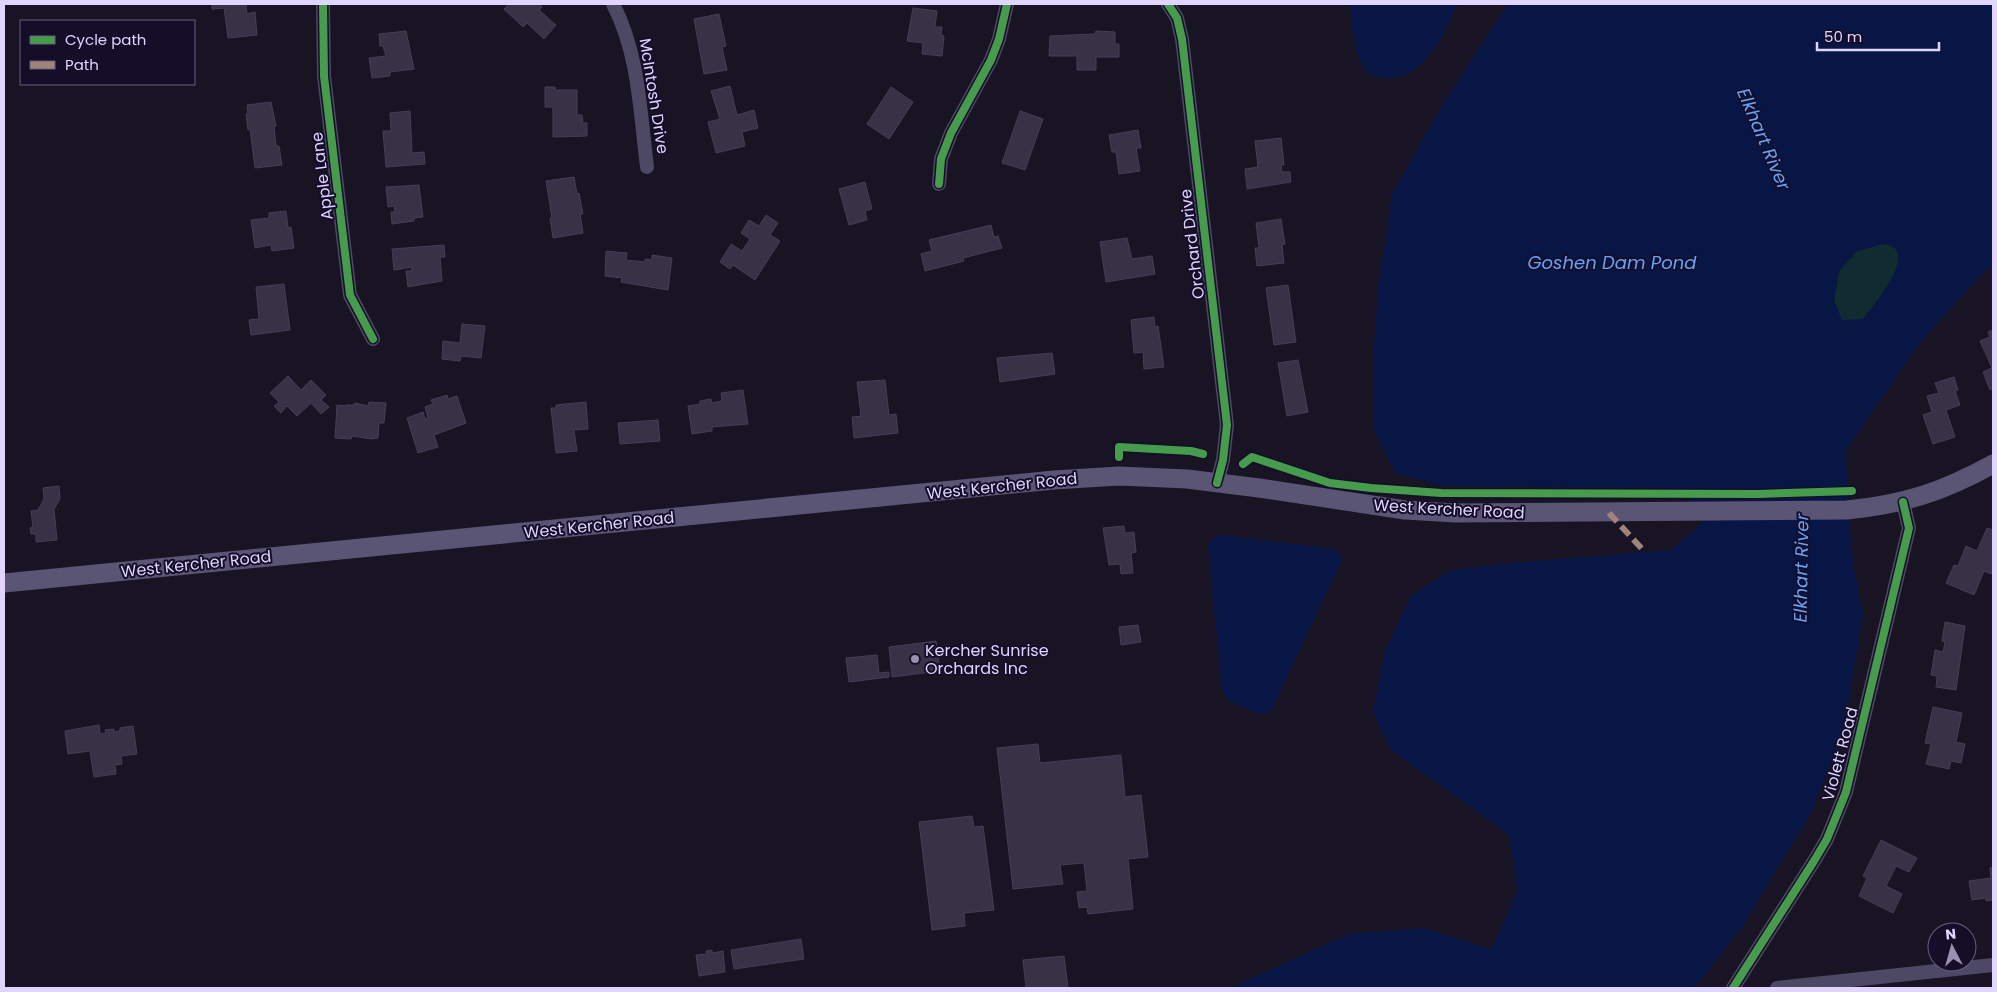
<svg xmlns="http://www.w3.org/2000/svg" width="1997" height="992" viewBox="0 0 1997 992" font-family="Poppins,sans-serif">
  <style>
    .green { fill: #112c31 }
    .water { fill: #081646; fill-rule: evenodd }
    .building { fill: #373245; stroke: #453e57 }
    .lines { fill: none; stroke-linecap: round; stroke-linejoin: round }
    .street { stroke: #4d4864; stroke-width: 14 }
    .secondary { stroke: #5a5575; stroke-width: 19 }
    .quiet { stroke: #a18479; stroke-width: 6; stroke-dasharray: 12 6; stroke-linecap: butt }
    .cycleway-casing { stroke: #150e29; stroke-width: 11 }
    .cycleway { stroke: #469c4c; stroke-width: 8 }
    .poi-dot { fill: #9991b2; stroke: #150e29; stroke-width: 2 }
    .labels { text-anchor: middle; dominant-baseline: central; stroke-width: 4; stroke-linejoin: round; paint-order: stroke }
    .street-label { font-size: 16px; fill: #dfd5ff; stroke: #150e29 }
    .poi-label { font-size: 16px; fill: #dfd5ff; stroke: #150e29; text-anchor: start }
    .water-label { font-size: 18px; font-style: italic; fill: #63a4ff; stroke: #150e29 }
  </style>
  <rect width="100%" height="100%" fill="#181423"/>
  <path class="green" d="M1883,244c40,3 -9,62 -20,76h-22l-7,-20 5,-29 18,-20z"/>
  <path class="water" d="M1350,4h107c-12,29 -32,75 -70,74 -7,-1 -16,-1 -21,-7 -12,-14 -15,-50 -16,-67z
    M1508,4h485v260l-14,13 -61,68 -72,105 2,63 6,56 9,45 -19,116 -33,83 -70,116 -47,59h-464l119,-54 74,-6 69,21 25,-58 -8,-56 -119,-86 -17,-38 12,-60 26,-55 40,-26 69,-8 151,-12 39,-34 -32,-28 -237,-2 -46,-13 -21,-43 -1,-71 5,-70 14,-95 52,-92zM1883,244c40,3 -9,61 -20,75l-21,1 -8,-20 5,-29 18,-20z
    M1221,535l114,14 8,9 -72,153 -10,4 -34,-15 -5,-10 -14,-144 6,-8z"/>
  <path class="building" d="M212,4h37h-3l1,10 8,-2 2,23 -29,3 -4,-30 -12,1z
    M509,4h29l4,3 -3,3 17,15 -12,14 -17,-16 -4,4 -19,-18z
    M913,8l24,3 -2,16h7l-1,8 3,1 -2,20 -20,-2 1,-11 -16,-2z
    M719,14l7,32 -4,1 5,23 -23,4 -10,-55z
    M406,31l8,38 -24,3v4l-18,2 -3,-20 17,-2 -3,-10h-3l-1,-12z
    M1096,31l19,1v12h4v13h-23v13h-19v-14h-28l1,-20 45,-2z
    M730,86l7,29 17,-5 4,18 -16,4 3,14 -29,7 -8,-31 12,-3 -9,-28z
    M545,87h10v3h22v25h5l1,8h4v13l-34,1v-30h-8z
    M891,87l22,15 -24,37 -22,-15z
    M271,102l5,24 -2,1 2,19h3l3,19 -27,3 -5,-39 -2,1 -2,-16h2l-1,-9z
    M410,111l2,42 12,-1 1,12 -39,3 -3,-36h8l-1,-18z
    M1020,111l23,8 -18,51 -23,-7z
    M1138,130l3,18h-5l4,23 -21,3 -3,-22h-4l-3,-17z
    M1281,138l3,27h-3l1,7h8l1,10 -44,7 -2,-20 13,-2 -3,-26z
    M574,177l3,17 2,-1 4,21h-3l3,19 -30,5 -3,-20h2l-6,-37z
    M865,182l7,27 -7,2 2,9 -18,5 -10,-36z
    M419,185l4,32 -9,1v3l-22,3 -1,-12h4l-1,-6 -6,1 -2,-20z
    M286,211l2,17 3,-1 3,21 -22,3 -1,-6 -16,3 -4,-28 18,-2v-5z
    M766,215l12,8 -8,12 10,6 -25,39 -22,-15 -3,4 -10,-7 11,-18 11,7 8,-12 -9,-6 8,-13 10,6z
    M1281,219l4,25 -3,1 2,18 -27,3 -2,-18h4l-3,-25z
    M991,225l3,12 4,-1 4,12 -39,10 1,3 -39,10 -4,-17 11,-3 -3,-11z
    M1127,238l5,21 20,-3 3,18 -49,8 -6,-40z
    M444,245l1,12h-5l2,24 -34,6 -2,-16h6v-4l-18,3 -2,-21z
    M606,251l21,2 -1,7 19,2v-3l7,1v-5l20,3 -4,32 -47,-8 1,-4 -17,-2z
    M284,284l6,46 -39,5 -2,-15 10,-1 -3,-32z
    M1288,285l8,57 -22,3 -8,-57z
    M1154,317l1,10 3,-1 6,41 -20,2 -1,-17 -9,1 -3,-33z
    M462,324l23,2 -4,32 -20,-2 -1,5 -18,-2 1,-18 17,2z
    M1993,330v58l-3,2 -7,-18 9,-4 -12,-27 10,-4 -2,-5z
    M1052,353l3,21 -55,8 -3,-24z
    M1298,360l10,52 -21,4 -9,-53z
    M288,376l13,14 10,-10 15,15 -5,5 8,7 -8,7 -10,-11 -14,13 -10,-10 -6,7 -7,-7 5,-4 -9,-9z
    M1954,377l4,13 -3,1 5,14 -14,5 9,27 -22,7 -10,-29 9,-3 -5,-16 12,-3 -4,-10z
    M885,380l4,35 7,-1 2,19 -44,5 -2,-21 9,-1 -4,-34z
    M743,390l5,34 -36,3v4l-20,3 -4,-28 12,-2v-3l11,-2 1,4 10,-2 -1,-8z
    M447,395l1,4 9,-3 9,27 -32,12 4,12 -20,6 -11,-35 16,-6 2,7 3,-1 -3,-11 8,-3 -2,-4z
    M369,402l17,1 -2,20h-5l-1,15 -7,1 -19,-3 -1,3 -16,-1 2,-33 9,1v-1h8l1,-2 13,3z
    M586,402l2,27 -14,1 3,21 -21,2 -5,-45h5v-3z
    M658,420l2,21 -40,3 -2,-21z
    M59,486l1,13 -6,10 3,31 -21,2v-8h-5l-1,-6 3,-1 -2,-16 7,-1 6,-11 -1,-11z
    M1124,526l1,7 9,-1 2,20 -5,1 2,20 -12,1 -1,-10 -11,1 -6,-37z
    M1987,528l6,2v40l-2,4 -7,-3 -10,24 -28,-12 8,-18 4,1 8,-20 11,5z
    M1945,622l20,4 -9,64 -20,-3 1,-11 -6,-1 4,-25 8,2 2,-10 -3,-1z
    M1138,625l3,17 -20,3 -2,-18z
    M936,641l4,30 -48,6 -3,-30z
    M877,655l2,18 10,-1v5l-40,5 -3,-24z
    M1933,707l29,6 -6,29 9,2 -4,19 -10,-2 -2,8 -23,-5 5,-20 -6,-1z
    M99,725l1,9 6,-1 -1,-3 9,-1v3l6,-1v-3l13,-2 4,28 -16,2 1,8 -7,1 1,9 -22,3 -4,-26 -22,3 -3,-23z
    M1038,744l2,19 81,-8 4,42 16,-2 7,62 -20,2 5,50 -45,5 -1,-7 -8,1 -2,-16 10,-1 -3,-28 -24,2 3,19 -50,5 -16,-141z
    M972,816l2,11 9,-1 11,84 -30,3 1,13 -33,4 -13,-108z
    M1881,840l36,18 -8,14 -13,-6 -10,20 16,8 -9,19 -34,-17 8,-18 -4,-2z
    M1993,867v33l-7,1v-3l-14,2 -3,-19 22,-3 -1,-10z
    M801,939l3,20 -70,10 -3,-19z
    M712,950v3l11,-2 2,21 -26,4 -3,-21 11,-1 -1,-3z
    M1064,956l4,32h-42l-3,-28z"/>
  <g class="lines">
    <path class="street" d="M323,4l1,72 26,219 23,44
      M613,4c26,50 27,108 34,163
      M1168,4l9,14 5,21 45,386 -4,35 -6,23
      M939,184l2,-25 10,-26 40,-73 8,-21 8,-35
      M1733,988l81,-127 13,-22 19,-47 63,-264 -6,-26
      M1777,988l216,-23"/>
    <path class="secondary" d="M4,583l1050,-103 65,-4 68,3 72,9 146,22 51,3 391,-3c58,-6 95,-18 146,-46"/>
    <path class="quiet" d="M1609,513l34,37"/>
    <defs>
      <path id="cycleway" d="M323,4l1,72 26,219 23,44
        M1168,4l9,14 5,21 45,386 -4,35 -6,23
        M939,184l2,-25 10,-26 40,-73 8,-21 8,-35
        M1119,457v-10l72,4 12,3
        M1243,464l9,-7 78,26 41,5 70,5 317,1 94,-3
        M1733,988l81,-127 13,-22 19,-47 63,-264 -6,-26"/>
    </defs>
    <use href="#cycleway" class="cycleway-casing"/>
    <use href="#cycleway" class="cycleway"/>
  </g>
  <circle class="poi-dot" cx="915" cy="659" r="5"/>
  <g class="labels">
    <g class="street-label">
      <text transform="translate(654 96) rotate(81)">McIntosh Drive</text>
      <text transform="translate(322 176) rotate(-97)">Apple Lane</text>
      <text transform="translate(1192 244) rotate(-97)">Orchard Drive</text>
      <text transform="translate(1002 486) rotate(-6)">West Kercher Road</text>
      <text transform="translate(1449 509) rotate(3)">West Kercher Road</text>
      <text transform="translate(599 525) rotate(-6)">West Kercher Road</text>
      <text transform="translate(196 564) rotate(-6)">West Kercher Road</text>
      <text transform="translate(1840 754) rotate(-75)">Violett Road</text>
    </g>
    <g class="poi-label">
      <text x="925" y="650">Kercher Sunrise<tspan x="925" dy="18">Orchards Inc</tspan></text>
    </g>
    <g class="water-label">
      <text transform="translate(1764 139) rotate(67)">Elkhart River</text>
      <text x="1612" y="262">Goshen Dam Pond</text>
      <text transform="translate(1801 568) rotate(-89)">Elkhart River</text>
    </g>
  </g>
  <rect width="1997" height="992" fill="none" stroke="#dfd5ff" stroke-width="10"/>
  <rect x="20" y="20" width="175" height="65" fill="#150e29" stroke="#665e7f"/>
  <rect x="30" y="36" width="25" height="8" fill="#469c4c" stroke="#665e7f"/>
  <text x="65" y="45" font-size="15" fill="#dfd5ff">Cycle path</text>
  <rect x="30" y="61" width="25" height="8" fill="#a18479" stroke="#665e7f"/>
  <text x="65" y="70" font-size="15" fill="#dfd5ff">Path</text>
  <g transform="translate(1952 947) rotate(354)"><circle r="24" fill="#150e29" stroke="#665e7f"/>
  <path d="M0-4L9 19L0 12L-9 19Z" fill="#9991b2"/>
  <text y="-8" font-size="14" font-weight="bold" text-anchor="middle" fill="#dfd5ff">N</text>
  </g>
  <path d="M1817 42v8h122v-8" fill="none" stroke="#dfd5ff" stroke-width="2.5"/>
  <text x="1824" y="42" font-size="15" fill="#dfd5ff" stroke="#150e29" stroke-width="4" paint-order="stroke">50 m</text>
</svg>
